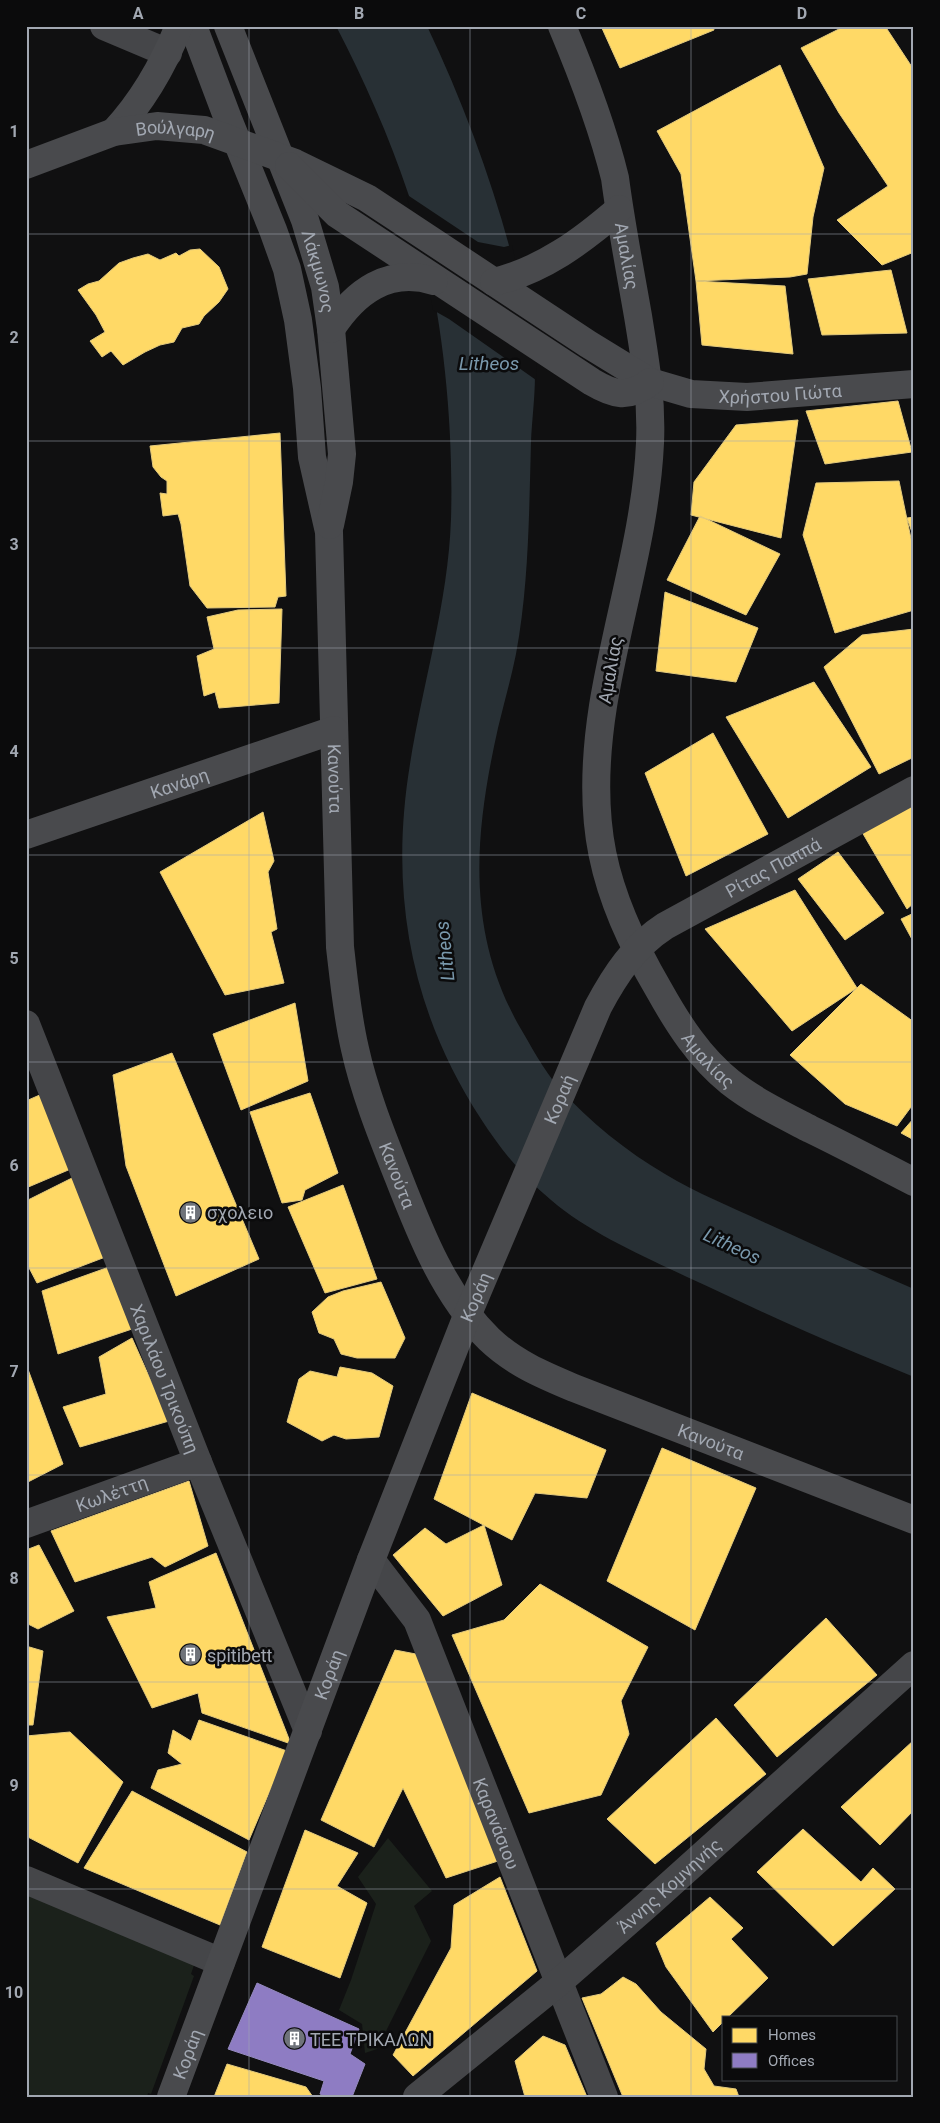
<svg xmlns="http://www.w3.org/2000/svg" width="940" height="2123" viewBox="0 0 940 2123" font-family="Roboto,sans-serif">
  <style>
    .green { fill: #1b211b }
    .water { fill: #283035 }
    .pier { fill: #101011 }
    .homes { fill: #ffd966; stroke: #e3ca7d }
    .offices { fill: #8e7cc3; stroke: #9489be }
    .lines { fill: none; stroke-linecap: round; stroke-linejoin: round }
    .street { stroke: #454649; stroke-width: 28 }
    .secondary { stroke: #494a4d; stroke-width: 28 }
    .grid { fill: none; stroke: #a2a8b2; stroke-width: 1; stroke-opacity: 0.55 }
    .labels { text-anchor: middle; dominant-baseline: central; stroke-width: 5; stroke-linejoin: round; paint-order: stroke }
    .street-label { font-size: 18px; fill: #a2a8b2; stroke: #0b0b0c }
    .poi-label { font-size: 18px; fill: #a2a8b2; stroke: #0b0b0c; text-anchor: start }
    .water-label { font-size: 19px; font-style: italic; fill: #7998ac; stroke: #0b0b0c }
    .neatline { fill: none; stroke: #a2a8b2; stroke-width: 2 }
    .grid-label { font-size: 16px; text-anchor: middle; font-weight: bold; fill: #a2a8b2 }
  </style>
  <rect width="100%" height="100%" fill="#101011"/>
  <path class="green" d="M388,1838l44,53 -18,15 17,35 -54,108 -12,4 -3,-29 -23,-14 12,-30 25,-76 -18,-27z
    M26,1889l169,73 -4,12 3,2 -43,118 -3,-1 -1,4h-121z"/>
  <path class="water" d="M336,26h91c38,80 69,165 90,250 6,27 14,55 17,82 3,25 -2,58 -3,84 -2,70 -2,142 -15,212 -5,25 -12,49 -18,74 -23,103 -33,200 20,296 13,22 25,45 41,64 30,33 68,64 106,86 33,20 69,34 103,50 48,22 97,44 146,65v88c-35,-15 -71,-29 -107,-45 -40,-17 -80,-37 -120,-55 -44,-21 -99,-45 -136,-77 -28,-23 -50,-50 -70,-81 -71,-109 -92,-227 -71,-355 13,-82 38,-161 41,-245 3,-102 -10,-229 -43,-326 -19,-57 -44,-113 -72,-167z"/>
  <path class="pier" d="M406,194l72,48 26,5 8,-2 25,115 -1,20 -87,-61 -16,-9 -10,-52z"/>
  <path class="homes" d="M601,26h112l1,4 -94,38z
    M845,26h40l29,44v182l-32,13 -45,-45 51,-34 -49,-73 -38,-65z
    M780,65l44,103 -11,49 -6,57 -17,3 -94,4 -15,-107 -24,-43z
    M200,249l19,18 9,22 -9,13 -15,14 -5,8 -17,4 -8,14 -14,3 -15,7 -22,13 -12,-14 -9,6 -12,-16 15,-9 -9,-17 -18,-25 10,-6 11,-3 20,-18 14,-5 15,-4 12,6 16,-7 3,3 11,-6z
    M891,270l16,63 -85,2 -14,-56z
    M696,281l89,5 8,68 -91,-9z
    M898,401l14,51 -87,12 -19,-53z
    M798,420l-17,118 -90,-23 3,-33 42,-57z
    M280,433l6,163 -8,1 -3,10 -68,1 -17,-22 -9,-62 -3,-10 -15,2 -3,-23 7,1v-13l-6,-4 -8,-10 -3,-21z
    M899,481l15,72v57l-79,23 -32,-98 13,-52z
    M700,516l80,38 -34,61 -79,-35z
    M914,517v21l-7,-20z
    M665,592l93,36 -22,54 -80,-11z
    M282,609l-3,94 -60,5 -4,-16 -11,4 -7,-40 17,-7 -7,-32 31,-7z
    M914,629v128l-35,17 -55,-107 38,-32z
    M814,682l57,85 -83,51 -62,-101z
    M713,733l55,101 -82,42 -41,-103z
    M914,802v101l-7,6 -45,-77z
    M263,812l11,49 -6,11 9,57 -6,3 13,51 -59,12 -65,-123z
    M838,852l46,61 -39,27 -47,-61z
    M795,890l62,98 -65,43 -87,-102z
    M914,913v30l-13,-24z
    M861,984l53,38v81l-17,23 -52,-22 -55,-49z
    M295,1003l13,78 -67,29 -28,-76z
    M172,1053l87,206 -83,37 -50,-130 -13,-91z
    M310,1093l28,80 -33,17 -3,10 -20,3 -32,-91z
    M42,1094l31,74 -47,20v-87z
    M914,1118v22l-13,-7z
    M74,1177l34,79 -71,27 -11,-21v-61z
    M343,1185l34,94 -52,14 -37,-86z
    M109,1267l26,61 -77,26 -16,-63z
    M381,1282l24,56 -10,20h-38l-16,-4 -7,-15 -15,-6 -7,-21 16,-15 15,-6z
    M132,1338l37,83 -89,26 -17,-40 43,-13 -7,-37z
    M26,1364l37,100 -37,19z
    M340,1367l32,6 21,13 -14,51 -33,2 -12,-4 -12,6 -35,-19 12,-43 11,-8 27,6z
    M472,1393l134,57 -19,48 -52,-5 -23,47 -78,-41z
    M662,1448l94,40 -61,142 -88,-49z
    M189,1481l19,65 -43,21 -13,-10 -77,25 -24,-51z
    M484,1525l18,60 -59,31 -50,-61 32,-27 21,16z
    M39,1545l35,66 -36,18 -12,-6v-73z
    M216,1553l75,191 -89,-31 -4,-20 -46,15 -45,-91 49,-9 -7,-26z
    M540,1584l108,63 -27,54 8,33 -28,61 -72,18 -77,-178 52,-15z
    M826,1618l51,57 -100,82 -43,-52z
    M26,1646l17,5 -10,74h-7z
    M395,1650l26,5 83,204 -58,19 -43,-90 -29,59 -53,-27z
    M716,1718l50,56 -111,90 -48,-45z
    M199,1720l88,31 -38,89 -98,-52 7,-18 24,-6 -14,-11 5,-23 18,11z
    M70,1732l53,50 -45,81 -52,-27v-100z
    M914,1740v70l-34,35 -39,-38z
    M132,1791l115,61 -27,73 -136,-57z
    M803,1829l58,53 12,-14 22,21 -62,57 -76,-74z
    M305,1830l53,23 -21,33 30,17 -27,75 -78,-31z
    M500,1877l37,94 -124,105 -20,-21 58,-107 3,-43z
    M710,1897l33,31 -12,11 37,39 -40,39h-4v4l-11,11 -47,-65 -10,-24z
    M623,1977l13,7 25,28 45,37 -2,20 10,17 22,3 3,8h-116l-41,-99 19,-4z
    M543,2036l22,9 22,52h-62l-10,-36z
    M227,2064l79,23 7,10h-99z"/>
  <path class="offices" d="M257,1983l102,46 -9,25 15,10 -13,33h-25l-7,-3 4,-13 -96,-32z"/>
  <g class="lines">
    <g class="street">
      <path d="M104,26l64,27"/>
      <path id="s1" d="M26,1024l172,438 110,269"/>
      <path id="s2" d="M26,1524l172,-62"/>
      <path id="s3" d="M371,1560l46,60 187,477"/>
      <path d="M26,1880l195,82"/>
      <path id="s4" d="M417,2097l142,-115 87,-76 268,-241"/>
    </g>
    <g class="secondary">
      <path id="s5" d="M193,26l35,93 45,111 14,39 11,51 9,68 5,69 17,75 11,415c4,34 7,68 15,102 9,41 25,82 41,122 23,59 47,123 93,168 25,24 54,36 85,49l340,132"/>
      <path id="s6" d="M228,26l77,194 20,67 6,42 11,125 -3,28 -9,43"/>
      <path id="s7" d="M562,26c21,50 40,99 53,152 6,46 15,92 23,138 7,43 14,82 12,127 -4,89 -33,176 -47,263 -18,115 -2,185 56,284 19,34 40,67 71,92 24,19 53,33 80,47 35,17 69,35 104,53"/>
      <path d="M114,132c29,-31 49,-66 65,-106"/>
      <path id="s8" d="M26,165l88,-33 43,-6 47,4 91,33 72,35 221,146 62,38 41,12 56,3 167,-13"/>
      <path d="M289,166l48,48 255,168c22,13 36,17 58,0"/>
      <path d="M494,282c49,-12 88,-41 125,-73"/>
      <path d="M331,329c24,-37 57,-62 103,-48"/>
      <path id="s9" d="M26,835l308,-105"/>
      <path id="s10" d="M171,2097l200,-537 96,-244 131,-309c17,-32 36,-61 67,-81l249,-136"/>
    </g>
  </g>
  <path class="grid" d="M249,26v2071M470,26v2071M691,26v2071M26,234h888M26,441h888M26,648h888M26,855h888M26,1062h888M26,1268h888M26,1475h888M26,1682h888M26,1889h888"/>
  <defs>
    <symbol id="building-disc" viewBox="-11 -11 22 22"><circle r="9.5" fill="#6f737a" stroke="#0b0b0c"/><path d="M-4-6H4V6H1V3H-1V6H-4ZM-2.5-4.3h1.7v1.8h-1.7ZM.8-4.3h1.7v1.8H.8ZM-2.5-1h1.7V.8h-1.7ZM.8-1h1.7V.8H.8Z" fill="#fff"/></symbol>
  </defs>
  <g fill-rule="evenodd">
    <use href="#building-disc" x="178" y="1200" width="25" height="25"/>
    <use href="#building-disc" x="178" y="1642" width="25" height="25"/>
    <use href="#building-disc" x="282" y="2026" width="25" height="25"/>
  </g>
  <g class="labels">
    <g class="street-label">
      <text stroke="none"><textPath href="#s8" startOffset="156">Βούλγαρη</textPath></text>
      <text stroke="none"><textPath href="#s7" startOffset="240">Αμαλίας</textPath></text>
      <text stroke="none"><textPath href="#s6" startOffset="262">Λάκμωνος</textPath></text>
      <text stroke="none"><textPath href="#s8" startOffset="831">Χρήστου Γιώτα</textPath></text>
      <text transform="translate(610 670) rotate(-80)">Αμαλίας</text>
      <text stroke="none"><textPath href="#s5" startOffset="774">Κανούτα</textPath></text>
      <text stroke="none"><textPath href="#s9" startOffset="162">Κανάρη</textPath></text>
      <text stroke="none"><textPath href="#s10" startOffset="1400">Ρίτας Παππά</textPath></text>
      <text stroke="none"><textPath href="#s7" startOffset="1079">Αμαλίας</textPath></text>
      <text stroke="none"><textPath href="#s10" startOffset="1071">Κοραή</textPath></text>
      <text stroke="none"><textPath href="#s5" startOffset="1179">Κανούτα</textPath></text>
      <text stroke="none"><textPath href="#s10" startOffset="856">Κοράη</textPath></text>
      <text stroke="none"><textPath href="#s1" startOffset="381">Χαριλάου Τρικούπη</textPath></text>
      <text stroke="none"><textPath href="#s5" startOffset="1614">Κανούτα</textPath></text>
      <text stroke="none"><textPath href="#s2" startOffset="91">Κωλέττη</textPath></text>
      <text stroke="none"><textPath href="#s10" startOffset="451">Κοράη</textPath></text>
      <text stroke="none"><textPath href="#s3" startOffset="294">Καρανάσιου</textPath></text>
      <text stroke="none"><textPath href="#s4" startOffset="329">Άννης Κομνηνής</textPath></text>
      <text stroke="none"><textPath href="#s10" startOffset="46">Κοράη</textPath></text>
    </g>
    <g class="poi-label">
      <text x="207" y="1212">σχολειο</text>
      <text x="207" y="1655">spitibett</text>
      <text x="310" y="2039">ΤΕΕ ΤΡΙΚΑΛΩΝ</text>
    </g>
    <g class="water-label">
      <text x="489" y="363">Litheos</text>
      <text transform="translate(445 951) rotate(-96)">Litheos</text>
      <text transform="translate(732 1246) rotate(25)">Litheos</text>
    </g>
  </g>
  <rect width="940" height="2123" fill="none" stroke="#0b0b0c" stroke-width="55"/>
  <rect x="722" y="2016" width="175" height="65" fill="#0b0b0c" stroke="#474a4e"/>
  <rect x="732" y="2028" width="25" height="15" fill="#ffd966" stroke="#474a4e"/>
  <text x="768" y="2040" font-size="15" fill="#a2a8b2">Homes</text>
  <rect x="732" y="2053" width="25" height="15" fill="#8e7cc3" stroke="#474a4e"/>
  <text x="768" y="2066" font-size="15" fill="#a2a8b2">Offices</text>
  <rect x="28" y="28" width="884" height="2068" class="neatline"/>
  <g class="grid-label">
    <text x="138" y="19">A</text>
    <text x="359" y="19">B</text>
    <text x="581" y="19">C</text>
    <text x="802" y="19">D</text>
    <text x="14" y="137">1</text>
    <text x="14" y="343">2</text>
    <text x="14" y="550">3</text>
    <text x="14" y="757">4</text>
    <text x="14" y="964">5</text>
    <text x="14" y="1171">6</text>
    <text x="14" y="1377">7</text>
    <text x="14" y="1584">8</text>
    <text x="14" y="1791">9</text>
    <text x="14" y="1998">10</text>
  </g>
</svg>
